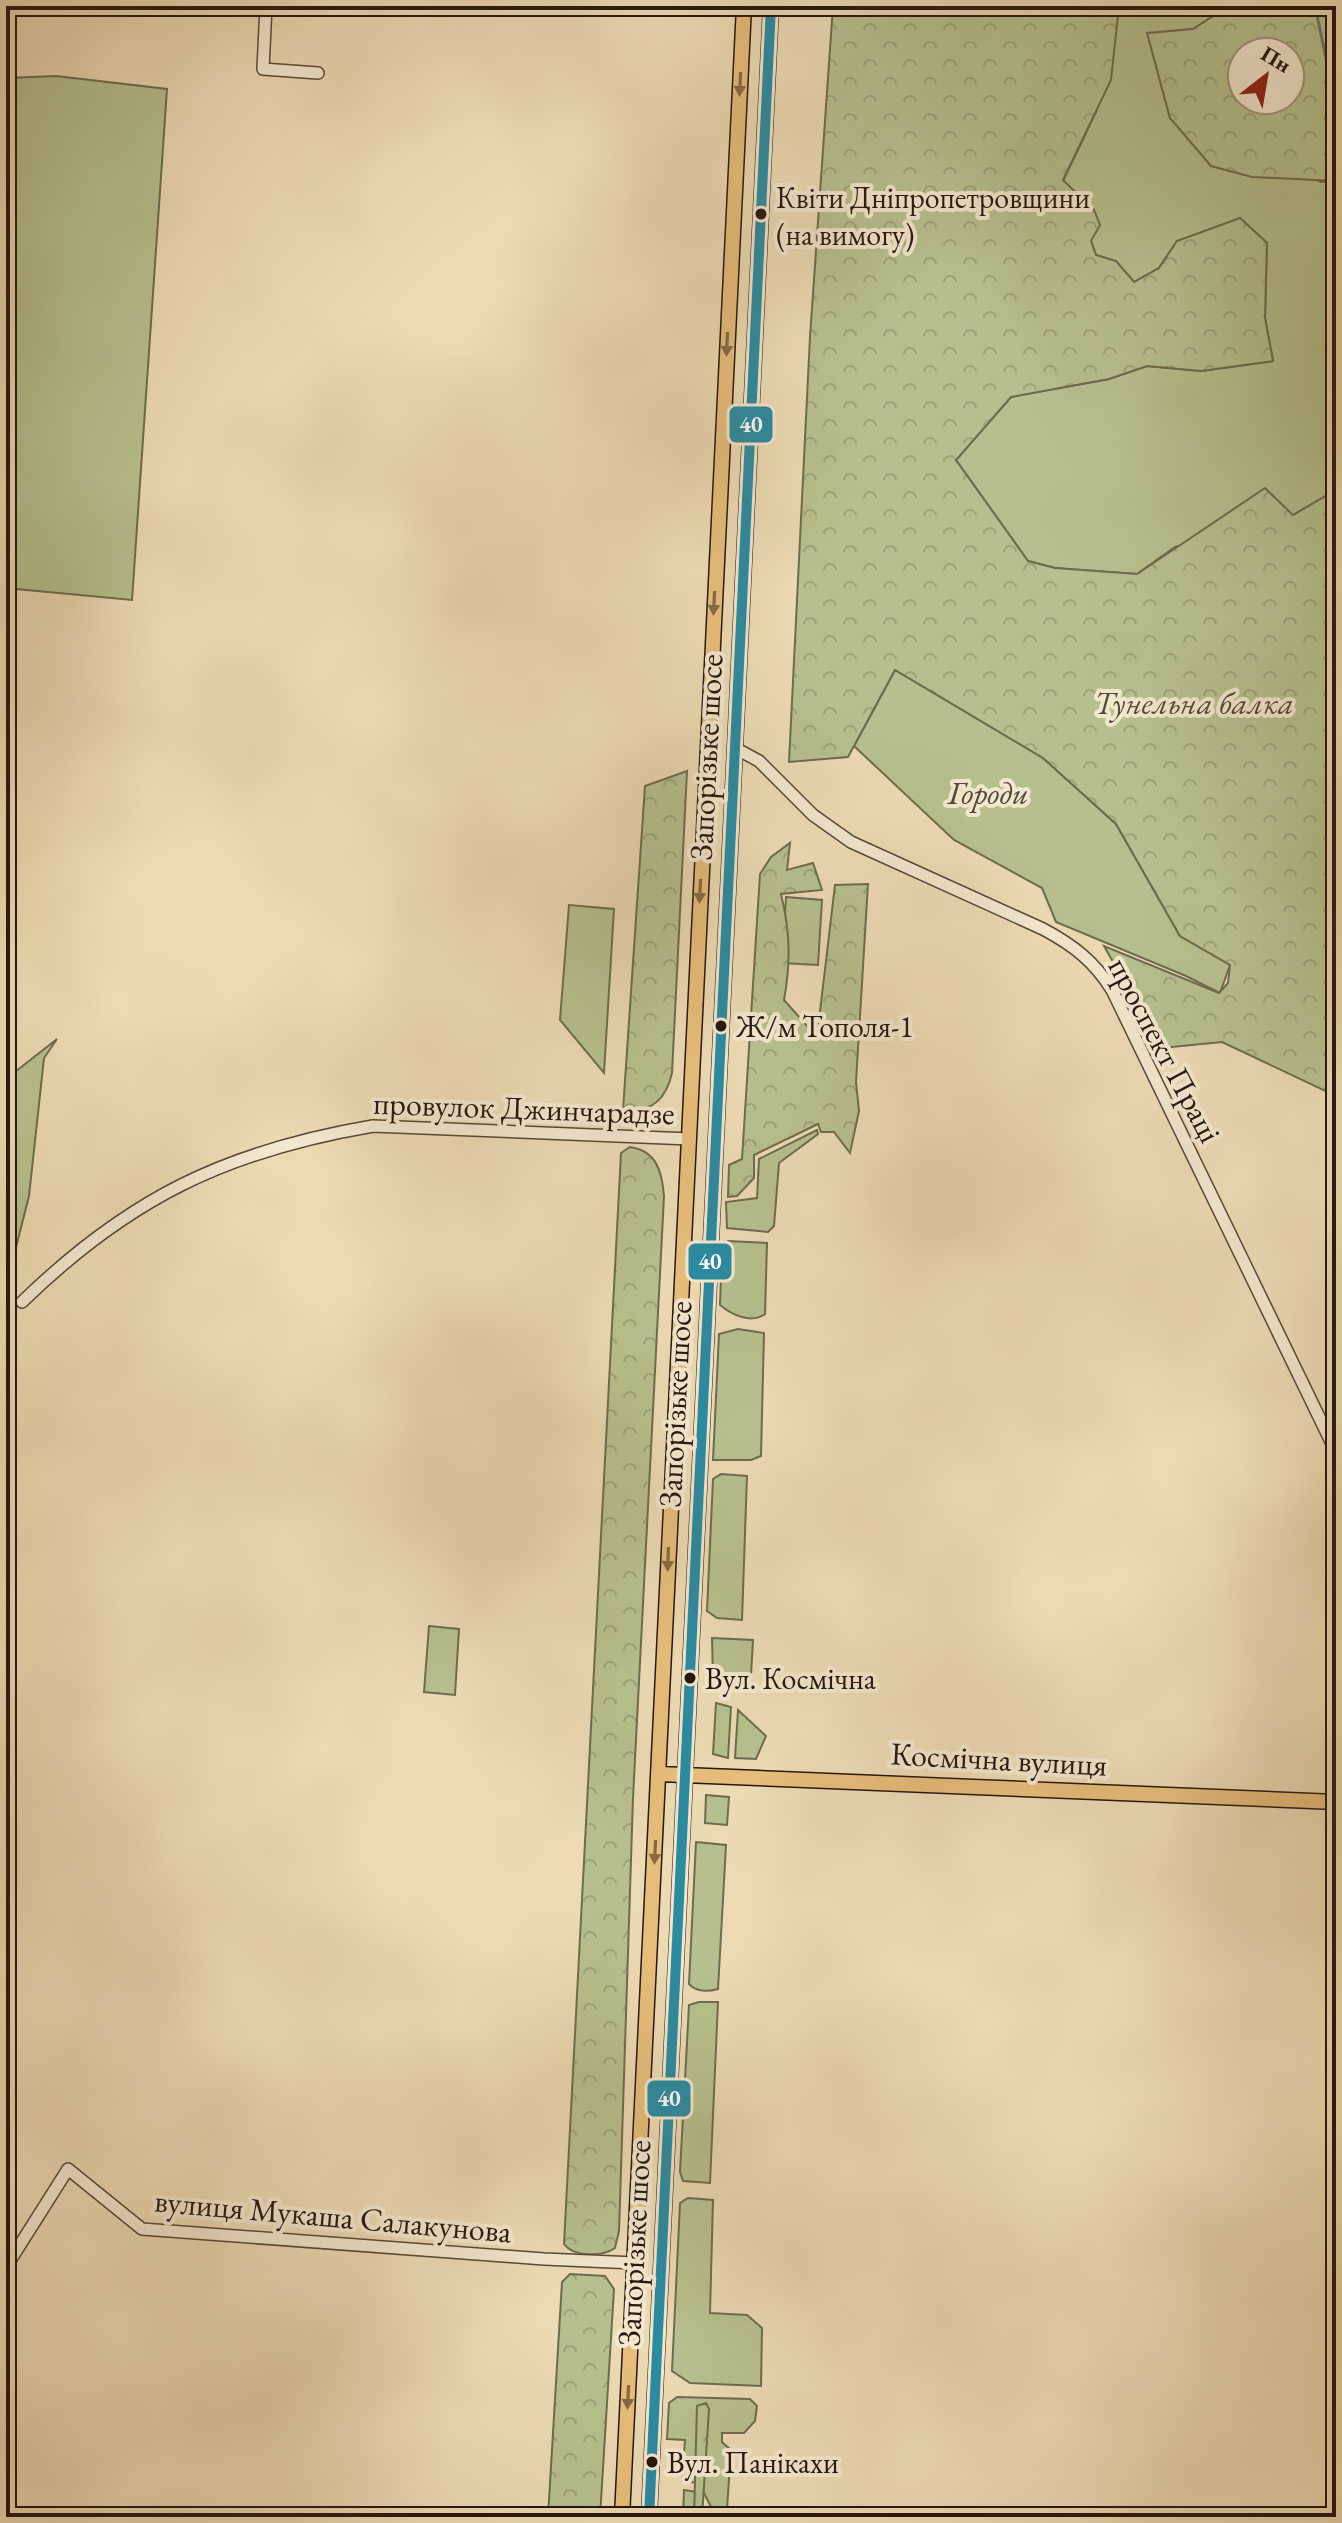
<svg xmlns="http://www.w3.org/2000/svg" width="1342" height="2523" viewBox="0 0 1342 2523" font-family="'EB Garamond',serif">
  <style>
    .green { fill: #b6c08e; stroke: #6e6c4f; stroke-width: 2 }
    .forest { fill: url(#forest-crowns); stroke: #6e6c4f; stroke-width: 2; fill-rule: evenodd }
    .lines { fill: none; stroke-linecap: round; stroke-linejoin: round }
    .stream { stroke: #6b796e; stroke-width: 3 }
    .minor-casing { stroke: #584839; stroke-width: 14 }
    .major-casing { stroke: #261710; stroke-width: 17 }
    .minor { stroke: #f3e7ce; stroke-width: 11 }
    .major { stroke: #e6bd7a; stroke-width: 14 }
    .bus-1-casing { stroke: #f3e7ce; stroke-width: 16 }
    .bus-1 { stroke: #2b8ba1; stroke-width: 10 }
    .oneway { fill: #866a45 }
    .bus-dot { fill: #261710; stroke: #f3e7ce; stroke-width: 3 }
    .labels { text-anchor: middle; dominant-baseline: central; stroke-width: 8; stroke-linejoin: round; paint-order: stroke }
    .bus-label { font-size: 30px; fill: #261710; stroke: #f3e7ce; text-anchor: start }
    .park-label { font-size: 32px; font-style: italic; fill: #514a36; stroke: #f3e7ce }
    .street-label { font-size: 32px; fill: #261710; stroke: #f3e7ce }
    .line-badge { stroke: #f3e7ce; stroke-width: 3 }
    .badge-label { font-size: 22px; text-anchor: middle; font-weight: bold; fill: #fff }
  </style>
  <defs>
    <pattern id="forest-crowns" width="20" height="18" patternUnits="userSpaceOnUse" patternTransform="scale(2)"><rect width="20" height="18" fill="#b6c08e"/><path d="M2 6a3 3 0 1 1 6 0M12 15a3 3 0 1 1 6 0" fill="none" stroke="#9ca479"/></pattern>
  </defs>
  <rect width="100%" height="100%" fill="#ecdab3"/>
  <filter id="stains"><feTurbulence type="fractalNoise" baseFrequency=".0025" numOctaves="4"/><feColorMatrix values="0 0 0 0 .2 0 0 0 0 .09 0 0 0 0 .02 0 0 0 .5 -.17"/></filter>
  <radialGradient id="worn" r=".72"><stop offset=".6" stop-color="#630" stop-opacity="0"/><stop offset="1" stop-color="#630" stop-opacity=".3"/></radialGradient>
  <path class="green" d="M1119,6h110l-36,23 -45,5 22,84 151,64 15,-1v309l-43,25 -118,32 -38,27 -82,-6 -27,-7 -72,-101 55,-63 98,-18 38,-13 54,5 72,-10 -8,-43 2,-75 -27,-24 -63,22 -18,27 -25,14 -18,-21 -20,-6 -5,-14 3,-31 -31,-29 34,-71z
    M56,76l111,13 -35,511 -126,-12v-510z
    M895,670l148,88 73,66 64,112 50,29 -10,28 -34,-17 -130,-54 -14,-34 -88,-48 -100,-94z
    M786,897l36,3 -4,65 -36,-2z
    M569,905l45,4 -10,164 -44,-53z
    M57,1039l-13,19 -15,138 -23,91v-208z
    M817,1130l1,4 -39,29 -5,63 -6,6 -41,-4 -1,-26 31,-4 2,-39z
    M728,1241l39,2 -2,71c-14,10 -33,1 -45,-9l2,-53z
    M738,1329l26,4 -3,123 -10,4h-38l6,-126z
    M721,1474l26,2 -5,144 -25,-2 -10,-7 6,-132z
    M429,1626l30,3 -4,66 -31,-3z
    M712,1638l41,2 -2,35 -10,12 -28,-9z
    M716,1703l15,4 -3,51 -15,-4z
    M738,1710l28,26 -10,23 -21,-1z
    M706,1795l23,2 -2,28 -22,-2z
    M696,1842l30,3 -8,144c-10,3 -22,3 -29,-5z
    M699,2002h19l-8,181 -27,-2 -3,-9 9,-167z
    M688,2198l25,2 -3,113 37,2 15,13 -1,58 -71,-3 -18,-12 8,-168z
    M677,2397l73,2 7,7 -2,15 -11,12h-22v9l9,8 -4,59 -16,-2 -12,-24 -17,-2 3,-41 -18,-1 2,-36z
    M684,2490l13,2 7,25h-21z"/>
  <path class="forest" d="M833,6h286l-8,74 -48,100 31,30 6,15 -9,16 5,14 20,6 18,21 25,-14 18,-27 63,-23 27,25 -2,75 8,43 -72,10 -54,-5 -38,13 -98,18 -55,63 72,101 27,7 82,6 128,-86 28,27 43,-25v606l-114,-54 -60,6 -58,-102 115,47 9,-10 2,-18 -50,-29 -64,-112 -73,-66 -148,-88 -47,87 -59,5 21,-425z
    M1229,6h107v175l-84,-4 -41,-11 -41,-48 -23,-85 46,-4zM1242,52h48v48h-48z
    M687,771l-15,302c-6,27 -21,40 -49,37l22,-324z
    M790,843l-3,27 26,-7 9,27 -41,4c9,37 10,68 3,106l33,37 18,-152 33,-1 -12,198 3,29 -9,42 -16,-21h-13l-3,-8 -64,31v23l-17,18 -9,1 1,-32 13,-6 18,-285 11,-17z
    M630,1147c27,4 32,25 34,49l-31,602 -14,433 -4,17c-13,9 -42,9 -51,-4l57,-1091z
    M570,2274l35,2 9,13 -14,228h-52l14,-235z
    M706,2403l3,6 -7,108h-8l3,-111z"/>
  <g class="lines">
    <path class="stream" d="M1315,6l12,57 9,23"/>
    <defs>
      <path id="minor" d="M266,6l-3,63 55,4
        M735,748l24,13 54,54 38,27 192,87c30,16 51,32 69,61l224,462
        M22,1302c107,-104 204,-151 351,-176l317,13
        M6,2267l62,-98 74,60 402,30 91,4"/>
      <path id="major" d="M659,1774l677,28
        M622,2517l122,-2511
        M649,2517l122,-2511"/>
    </defs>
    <use href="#minor" class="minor-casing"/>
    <use href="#major" class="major-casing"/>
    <use href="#minor" class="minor"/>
    <use href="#major" class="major"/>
    <defs>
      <path id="bus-1" d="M649,2517l122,-2511"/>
    </defs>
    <use href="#bus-1" class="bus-1-casing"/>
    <use href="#bus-1" class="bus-1"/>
  </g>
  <defs><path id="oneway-solid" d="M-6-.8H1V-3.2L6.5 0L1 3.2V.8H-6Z" transform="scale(2)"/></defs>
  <g class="oneway">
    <use href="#oneway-solid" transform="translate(740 84) rotate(93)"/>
    <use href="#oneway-solid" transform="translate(727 344) rotate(93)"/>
    <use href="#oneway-solid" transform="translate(714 603) rotate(93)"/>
    <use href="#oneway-solid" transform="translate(700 891) rotate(93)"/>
    <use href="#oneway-solid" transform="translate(668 1559) rotate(92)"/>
    <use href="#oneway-solid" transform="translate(655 1852) rotate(93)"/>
    <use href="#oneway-solid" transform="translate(628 2397) rotate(93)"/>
  </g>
  <g class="bus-dot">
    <circle cx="761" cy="214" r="7"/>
    <circle cx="721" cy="1026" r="7"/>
    <circle cx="690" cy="1678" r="7"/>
    <circle cx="652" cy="2462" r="7"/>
  </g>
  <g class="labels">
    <g class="bus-label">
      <text x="776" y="197">Квіти Дніпропетровщини<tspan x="776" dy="37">(на вимогу)</tspan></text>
      <text x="736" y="1026">Ж/м Тополя-1</text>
      <text x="705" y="1678">Вул. Космічна</text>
      <text x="667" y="2462">Вул. Панікахи</text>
    </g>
    <g class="park-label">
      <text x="1194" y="703">Тунельна балка</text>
      <text x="988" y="793">Городи</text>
    </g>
    <g class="street-label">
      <text transform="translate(706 757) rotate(-87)">Запорізьке шосе</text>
      <text transform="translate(1165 1050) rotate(62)">проспект Праці</text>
      <text transform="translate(524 1108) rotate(2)">провулок Джинчарадзе</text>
      <text transform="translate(675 1404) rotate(-87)">Запорізьке шосе</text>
      <text transform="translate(999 1759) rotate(3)">Космічна вулиця</text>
      <text transform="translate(333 2216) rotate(5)">вулиця Мукаша Салакунова</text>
      <text transform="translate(634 2243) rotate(-87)">Запорізьке шосе</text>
    </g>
  </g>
  <g class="line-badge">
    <rect x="728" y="405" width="46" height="39" rx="8" fill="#2b8ba1"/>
    <rect x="687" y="1242" width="46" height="39" rx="8" fill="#2b8ba1"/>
    <rect x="646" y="2079" width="46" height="39" rx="8" fill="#2b8ba1"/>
  </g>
  <g class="badge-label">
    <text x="751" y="432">40</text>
    <text x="710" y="1269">40</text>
    <text x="669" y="2106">40</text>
  </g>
  <rect width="1342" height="2523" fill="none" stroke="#ecdab3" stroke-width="32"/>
  <rect x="8" y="8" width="1326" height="2507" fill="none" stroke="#261710" stroke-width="4"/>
  <rect x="16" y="16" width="1310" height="2491" fill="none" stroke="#261710" stroke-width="2"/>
  <g transform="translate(1266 76) rotate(31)"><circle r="38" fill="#f3e7ce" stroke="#a19482" stroke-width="2"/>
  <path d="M0-6L14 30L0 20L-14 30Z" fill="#8f2418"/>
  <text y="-12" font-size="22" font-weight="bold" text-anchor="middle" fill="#261710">Пн</text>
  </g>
  <rect width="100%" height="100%" filter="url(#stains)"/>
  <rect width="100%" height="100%" fill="url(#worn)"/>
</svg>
